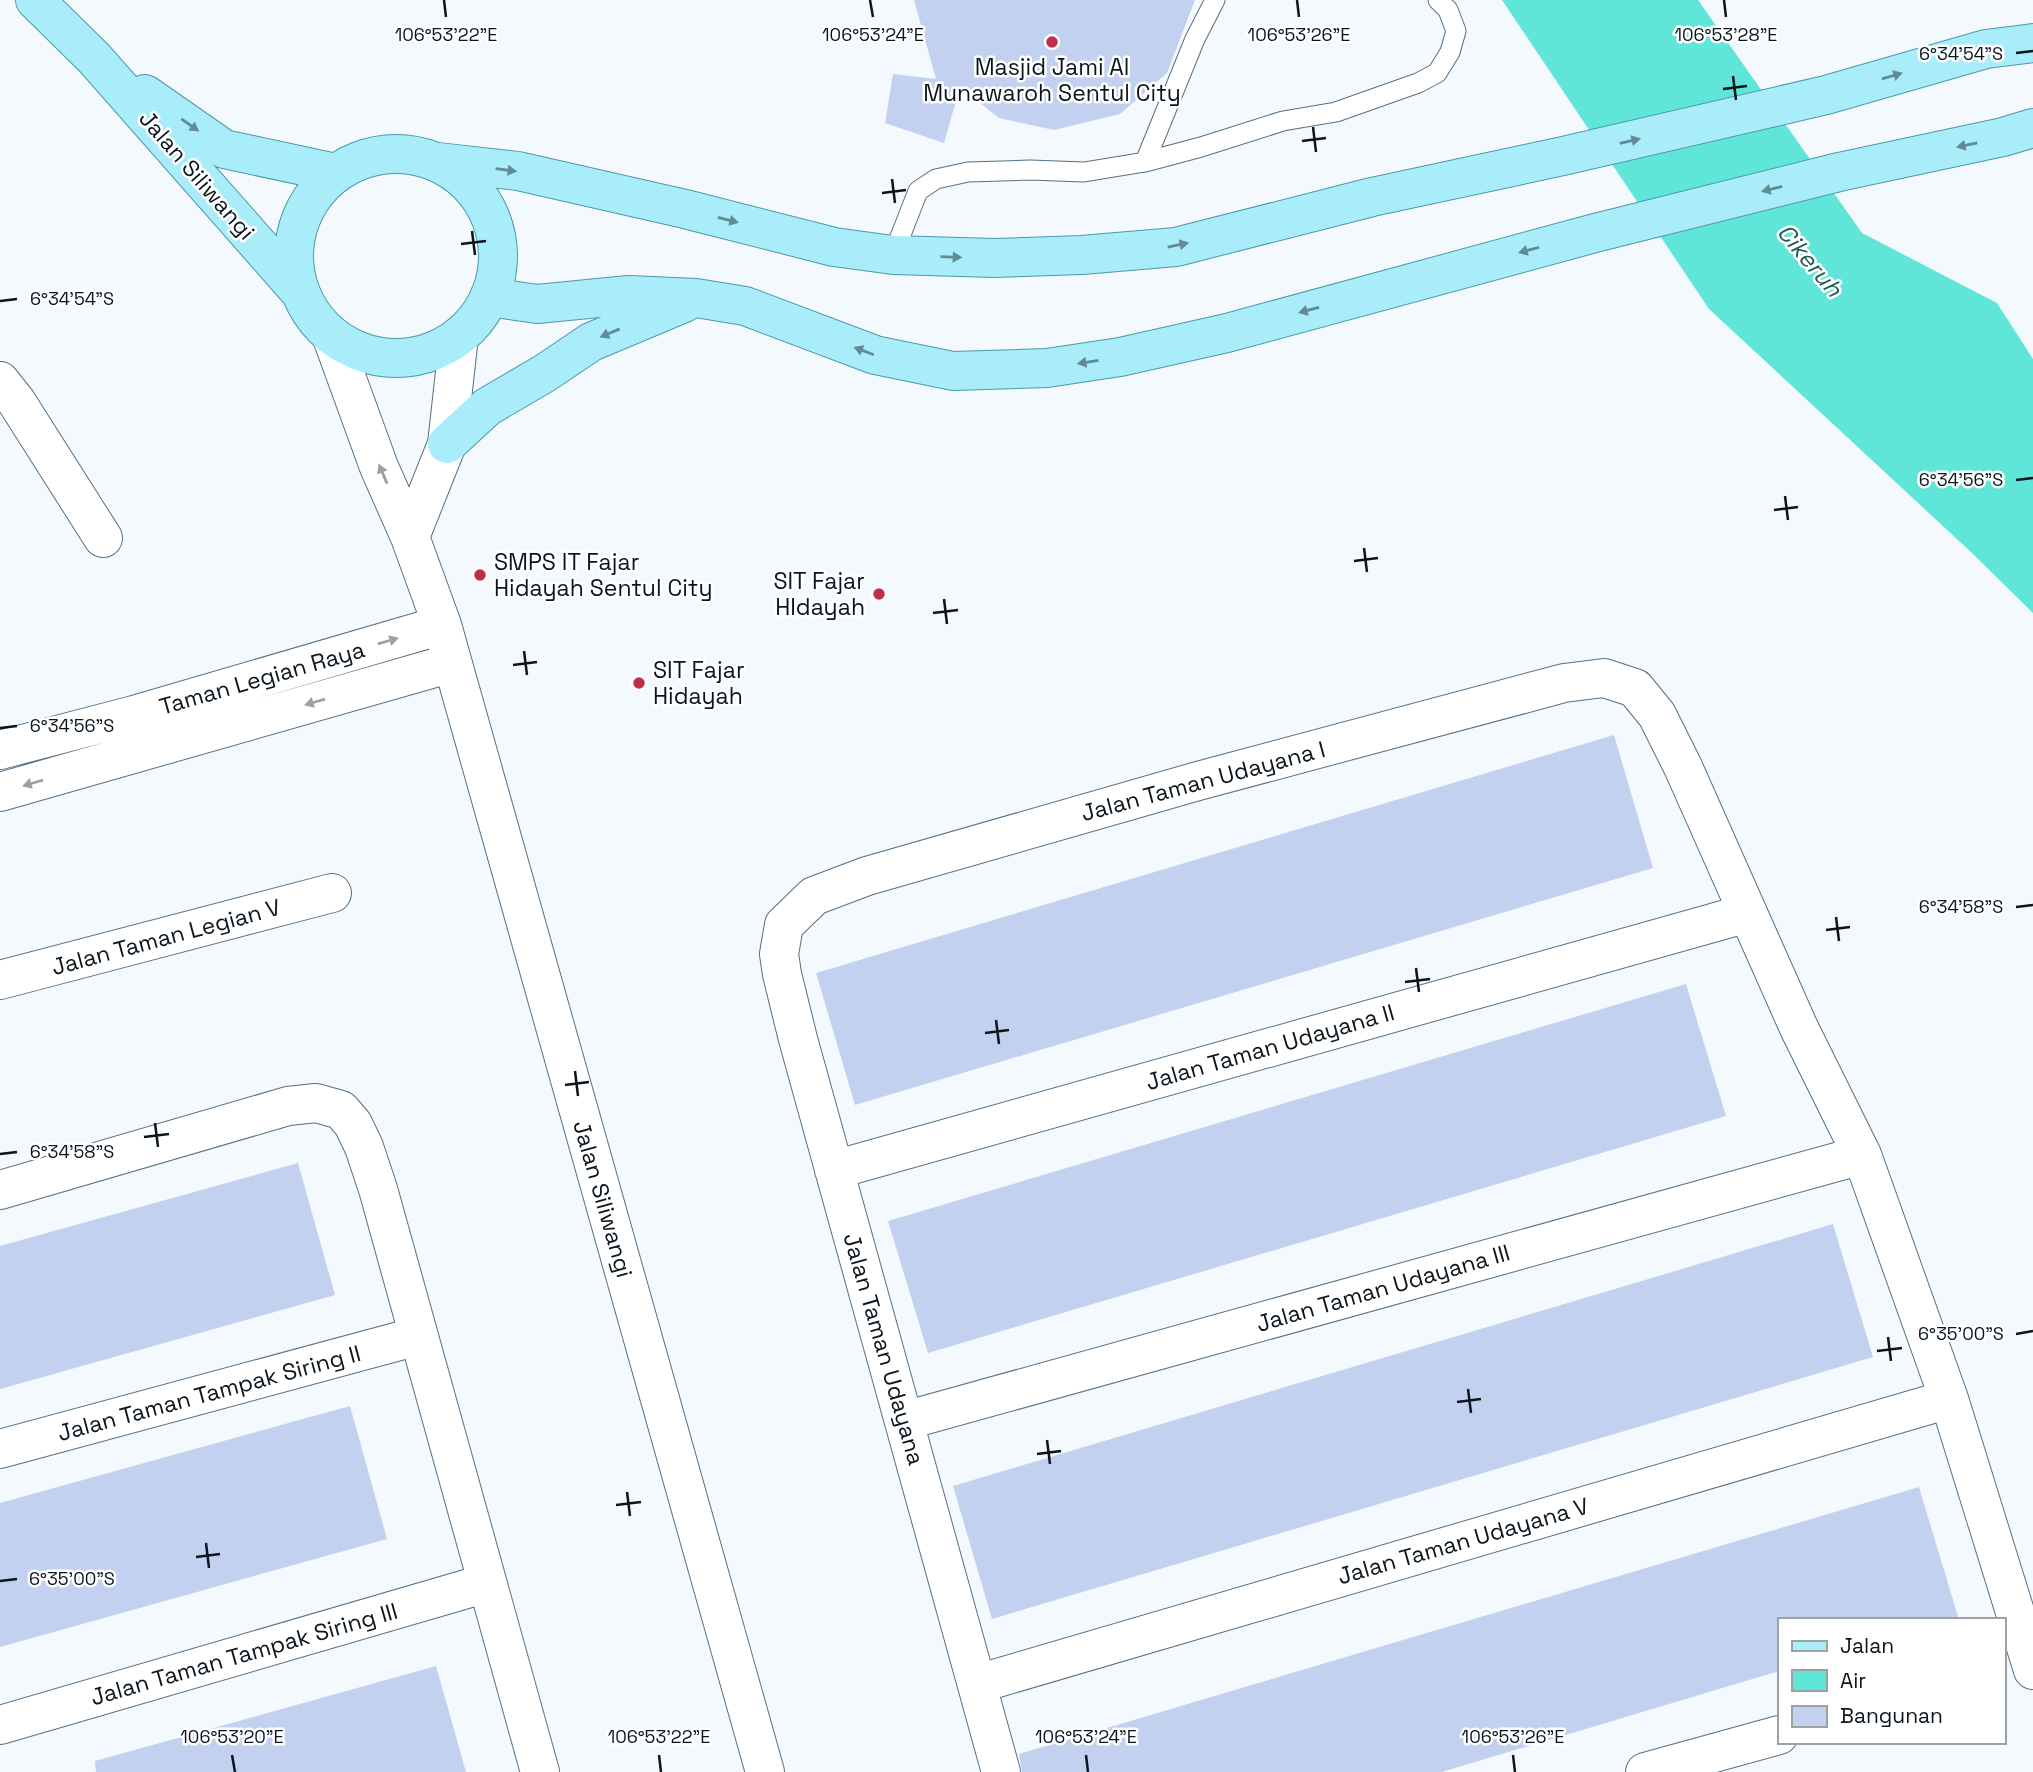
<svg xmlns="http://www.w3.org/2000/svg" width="2033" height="1772" viewBox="0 0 2033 1772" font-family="'Space Grotesk',sans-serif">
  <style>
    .water { fill: #60e6d8 }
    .building { fill: #c3d1f1 }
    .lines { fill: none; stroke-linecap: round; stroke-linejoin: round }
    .service-casing { stroke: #567082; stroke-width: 21 }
    .minor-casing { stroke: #567082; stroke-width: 40 }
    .primary-casing { stroke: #4d99aa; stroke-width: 40 }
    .service { stroke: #fff; stroke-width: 19 }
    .minor { stroke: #fff; stroke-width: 38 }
    .primary { stroke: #a9ecfa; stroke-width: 38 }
    .oneway { fill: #628b96 }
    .oneway2 { fill: #9da1a4 }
    .ticks { fill: none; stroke: #0b151c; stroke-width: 2.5 }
    .poi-dot { fill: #c02f4a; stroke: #fff; stroke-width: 2.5 }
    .labels { text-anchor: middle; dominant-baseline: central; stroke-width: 5; stroke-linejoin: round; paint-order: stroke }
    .poi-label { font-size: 23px; fill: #0b151c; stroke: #fff; text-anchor: start }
    .street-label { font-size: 23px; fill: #0b151c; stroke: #fff }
    .water-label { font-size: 24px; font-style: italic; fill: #235b55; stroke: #fff }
    .ticks-label { font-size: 18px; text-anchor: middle; fill: #0b151c; stroke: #fff; stroke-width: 5; stroke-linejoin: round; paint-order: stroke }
  </style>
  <rect width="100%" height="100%" fill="#f3f9fd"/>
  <path class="water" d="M1502,0h196l164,233 135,70 36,56v254l-61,-60 -263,-244z"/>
  <path class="building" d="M914,0h281l-28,73 -47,41 -66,16 -55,-12 -39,-31 -16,56 -59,-20 8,-49 43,5z
    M1614,735l39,133 -798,237 -39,-132z
    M1686,984l40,132 -798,237 -40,-132z
    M298,1163l37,132 -335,94v-143z
    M1833,1224l40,133 -881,262 -39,-133z
    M350,1406l37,133 -387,108v-144z
    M1919,1487l40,133h-180v51l-337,101h-420l-3,-18z
    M436,1666l30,106h-370l-1,-11z"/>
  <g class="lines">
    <defs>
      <path id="service" d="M1145,162l50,-123 20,-39
        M893,255l25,-64 18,-12 32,-7 62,-2 54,2 61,-10 56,-15 82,-26 53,-9 82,-29 19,-10 13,-21 6,-21 -8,-21 -10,-10"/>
      <path id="minor" d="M331,335l48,132 31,70 32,88 323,1147
        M0,381l16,20 87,137
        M410,537l37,-93 12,-108
        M0,750l134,-35 308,-90
        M0,792l452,-129
        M0,980l332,-87
        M834,1170l914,-257
        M0,1190l288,-84 28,-3 25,7 12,14 11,23 14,42 162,583
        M904,1421l958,-266
        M0,1449l418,-113
        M977,1684l972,-285
        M0,1725l487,-142
        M1001,1772l-203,-733 -16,-65 -3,-20 5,-29 30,-29 53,-20 331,-95 366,-98 40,-5 31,10 22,27 26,52 116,261 63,127 87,244 84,271
        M1645,1772l134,-37"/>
      <path id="primary" d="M35,0l59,58 206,234
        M145,94l79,55 112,24
        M294 256a102 102 0 1 1 204 0a102 102 0 1 1-204 0Z
        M438,162l80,9 167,38 149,38 59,8 101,3 88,-3 94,-8 196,-50 191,-41 263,-61 160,-46 47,-6
        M489,297l48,7 92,-9 67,3 49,8 130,49 78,16 94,-3 73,-11 107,-24 368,-100 244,-61 164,-35 30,-9
        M447,444l40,-37 58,-34 46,-31 93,-39"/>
    </defs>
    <use href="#service" class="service-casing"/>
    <use href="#minor" class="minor-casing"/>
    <use href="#primary" class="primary-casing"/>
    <use href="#service" class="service"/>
    <use href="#minor" class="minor"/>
    <use href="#primary" class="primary"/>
  </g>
  <defs><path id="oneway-solid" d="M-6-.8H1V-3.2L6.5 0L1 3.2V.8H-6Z" transform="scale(1.75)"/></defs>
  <g class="oneway">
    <use href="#oneway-solid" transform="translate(1892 76) rotate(-16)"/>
    <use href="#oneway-solid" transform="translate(190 125) rotate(35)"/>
    <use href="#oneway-solid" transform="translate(1630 141) rotate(-13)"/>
    <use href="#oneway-solid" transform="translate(1967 145) rotate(168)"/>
    <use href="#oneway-solid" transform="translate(506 170) rotate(7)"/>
    <use href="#oneway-solid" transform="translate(1772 189) rotate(166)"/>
    <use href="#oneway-solid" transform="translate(728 220) rotate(14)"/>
    <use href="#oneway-solid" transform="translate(1178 245) rotate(-11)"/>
    <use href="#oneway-solid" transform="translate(1529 250) rotate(165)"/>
    <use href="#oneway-solid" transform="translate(951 257) rotate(2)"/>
    <use href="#oneway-solid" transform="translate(1309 310) rotate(165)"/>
    <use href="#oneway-solid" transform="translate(610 333) rotate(157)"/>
    <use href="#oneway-solid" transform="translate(864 351) rotate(-159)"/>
    <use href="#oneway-solid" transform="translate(1088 362) rotate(171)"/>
  </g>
  <g class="oneway2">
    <use href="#oneway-solid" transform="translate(383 474) rotate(-113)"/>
    <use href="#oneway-solid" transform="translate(388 641) rotate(-16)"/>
    <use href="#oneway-solid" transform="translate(315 702) rotate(164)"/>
    <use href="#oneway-solid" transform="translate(33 783) rotate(164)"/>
  </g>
  <path class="ticks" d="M444,0l2,17M870,0l3,17M1297,0l2,17M1724,0l2,17M2016,53l17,-2M1733,76l3,24M1723,89l24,-3M1313,127l3,25M1302,141l24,-3M892,179l3,24M882,193l24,-3M472,231l3,24M461,244l25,-3M0,301l17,-2M2016,480l17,-2M1785,496l3,24M1774,510l24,-3M1364,548l3,24M1354,561l24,-3M944,599l3,25M933,613l25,-3M524,651l3,24M513,665l24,-3M0,728l17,-2M2016,907l17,-2M1836,917l3,24M1826,930l24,-3M1416,968l3,24M1405,982l25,-3M996,1020l3,24M985,1033l24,-3M575,1071l3,25M565,1085l24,-3M155,1123l3,24M144,1137l25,-3M0,1154l17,-2M2016,1334l17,-3M1888,1337l3,24M1877,1351l25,-3M1468,1389l3,24M1457,1402l24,-3M1047,1440l3,24M1037,1454l24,-3M627,1492l3,24M616,1505l25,-3M206,1543l3,25M196,1557l24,-3M0,1581l17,-2M232,1755l3,17M659,1755l2,17M1086,1755l2,17M1513,1755l2,17"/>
  <g class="poi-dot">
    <circle cx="1052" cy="42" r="7"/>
    <circle cx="480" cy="575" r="7"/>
    <circle cx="879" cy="594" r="7"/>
    <circle cx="639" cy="683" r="7"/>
  </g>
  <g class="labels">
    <g class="poi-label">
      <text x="1052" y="67" text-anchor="middle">Masjid Jami Al<tspan x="1052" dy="26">Munawaroh Sentul City</tspan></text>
      <text x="494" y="562">SMPS IT Fajar<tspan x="494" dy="26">Hidayah Sentul City</tspan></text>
      <text x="865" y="581" text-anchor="end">SIT Fajar<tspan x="865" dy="26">HIdayah</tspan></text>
      <text x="653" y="670">SIT Fajar<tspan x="653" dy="26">Hidayah</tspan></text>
    </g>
    <g class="street-label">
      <text transform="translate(197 175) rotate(49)">Jalan Siliwangi</text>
      <text transform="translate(262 678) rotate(-16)">Taman Legian Raya</text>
      <text transform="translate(1203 781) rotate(-15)">Jalan Taman Udayana I</text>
      <text transform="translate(166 937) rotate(-15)">Jalan Taman Legian V</text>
      <text transform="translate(1270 1047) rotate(-16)">Jalan Taman Udayana II</text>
      <text transform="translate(603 1199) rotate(74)">Jalan Siliwangi</text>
      <text transform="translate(1383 1288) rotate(-16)">Jalan Taman Udayana III</text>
      <text transform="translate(884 1349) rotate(74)">Jalan Taman Udayana</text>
      <text transform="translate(209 1393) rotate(-15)">Jalan Taman Tampak Siring II</text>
      <text transform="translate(1463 1541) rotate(-16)">Jalan Taman Udayana V</text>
      <text transform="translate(244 1654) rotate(-16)">Jalan Taman Tampak Siring III</text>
    </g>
    <g class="water-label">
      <text transform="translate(1810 260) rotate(50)">Cikeruh</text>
    </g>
  </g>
  <g class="ticks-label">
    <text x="446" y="41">106°53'22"E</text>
    <text x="873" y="41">106°53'24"E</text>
    <text x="1299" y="41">106°53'26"E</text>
    <text x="1726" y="41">106°53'28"E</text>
    <text x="1961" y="60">6°34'54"S</text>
    <text x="72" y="305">6°34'54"S</text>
    <text x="1961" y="486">6°34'56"S</text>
    <text x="72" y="732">6°34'56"S</text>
    <text x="1961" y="913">6°34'58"S</text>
    <text x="72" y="1158">6°34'58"S</text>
    <text x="1961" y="1340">6°35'00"S</text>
    <text x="72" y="1585">6°35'00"S</text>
    <text x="232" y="1743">106°53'20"E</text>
    <text x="659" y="1743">106°53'22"E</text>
    <text x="1086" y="1743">106°53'24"E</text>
    <text x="1513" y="1743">106°53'26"E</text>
  </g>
  <rect x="1778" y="1618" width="228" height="126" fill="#ffffff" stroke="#9da1a4" stroke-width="2"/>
  <rect x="1792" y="1641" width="35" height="10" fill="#a9ecfa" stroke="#9da1a4" stroke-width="2"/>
  <text x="1840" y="1653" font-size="21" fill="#0b151c">Jalan</text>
  <rect x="1792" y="1670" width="35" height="21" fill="#60e6d8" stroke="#9da1a4" stroke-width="2"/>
  <text x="1840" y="1688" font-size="21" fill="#0b151c">Air</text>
  <rect x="1792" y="1706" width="35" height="21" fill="#c3d1f1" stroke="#9da1a4" stroke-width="2"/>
  <text x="1840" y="1723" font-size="21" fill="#0b151c">Bangunan</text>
</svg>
